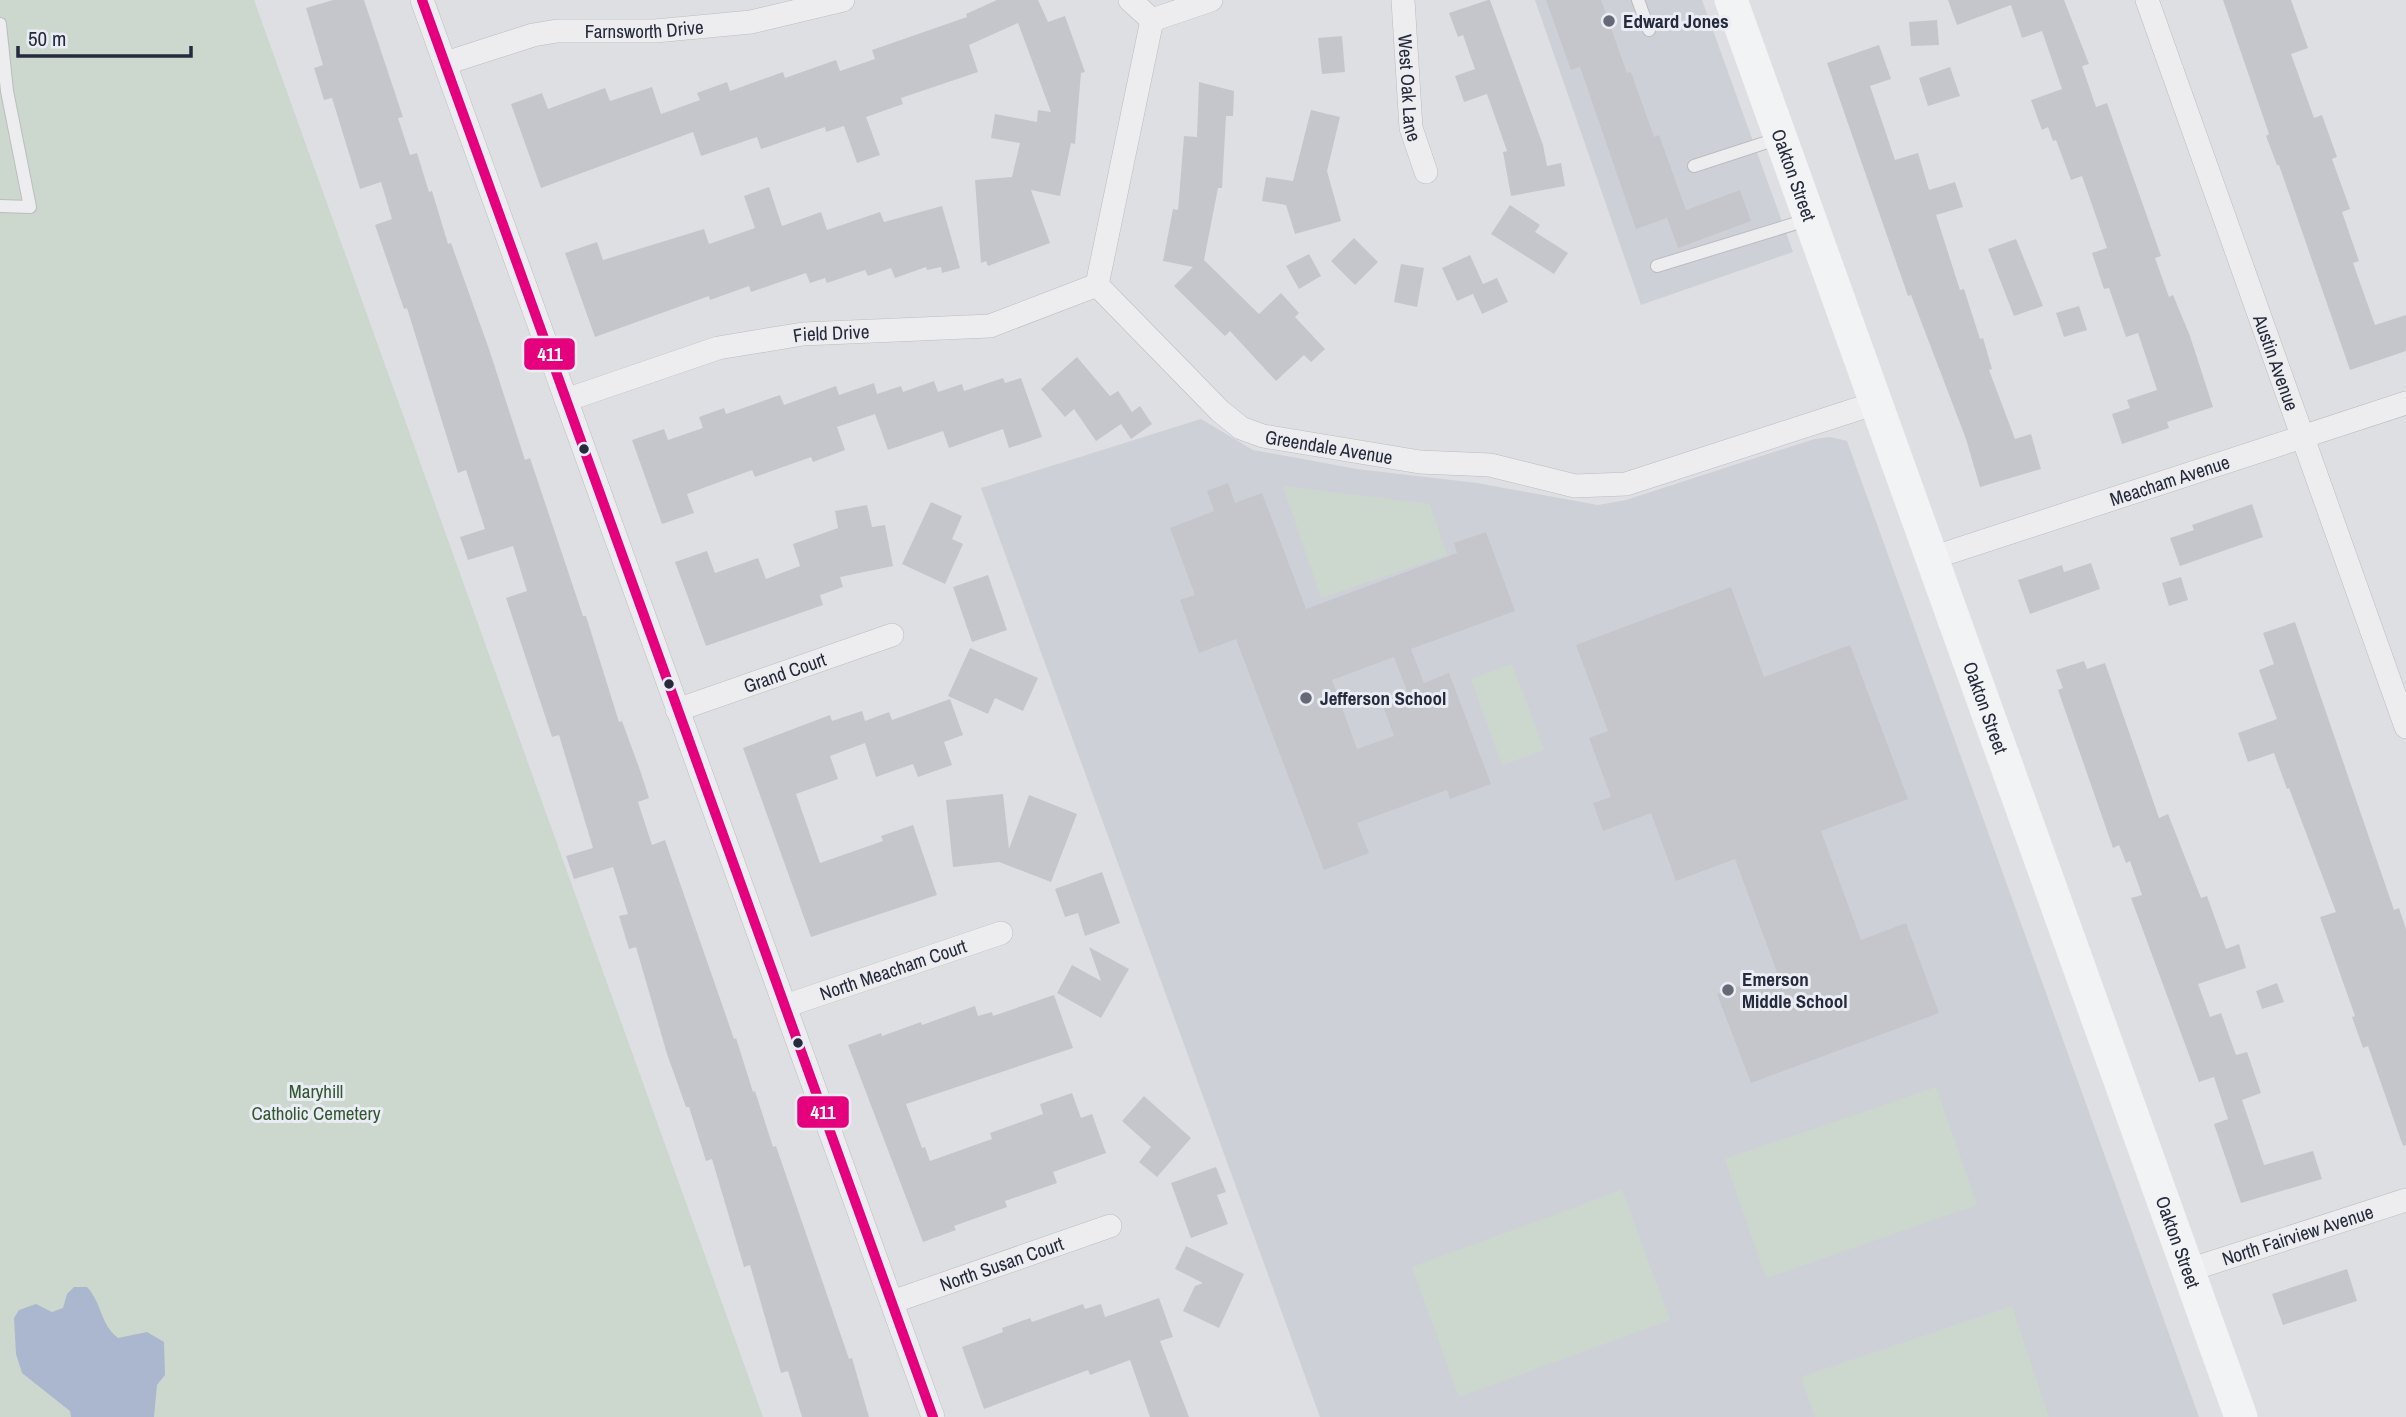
<svg xmlns="http://www.w3.org/2000/svg" width="2406" height="1417" viewBox="0 0 2406 1417" font-family="'Archivo Narrow',sans-serif">
  <style>
    .built { fill: #ced0d8 }
    .green { fill: #ccd7ce }
    .water { fill: #abb7cf }
    .building { fill: #c5c6cb; fill-rule: evenodd }
    .lines { fill: none; stroke-linecap: round; stroke-linejoin: round }
    .lane-casing { stroke: #bbbcc0; stroke-width: 14 }
    .street-casing { stroke: #bbbcc0; stroke-width: 24 }
    .lane { stroke: #ededf0; stroke-width: 12 }
    .street { stroke: #ededf0; stroke-width: 23 }
    .secondary { stroke: #f2f3f4; stroke-width: 33 }
    .bus-1-casing { stroke: #eaedf4; stroke-width: 16 }
    .bus-1 { stroke: #e5007d; stroke-width: 10 }
    .poi-dot { fill: #666976; stroke: #eaedf4; stroke-width: 2.5 }
    .bus-dot { fill: #252a3c; stroke: #eaedf4; stroke-width: 2.5 }
    .labels { text-anchor: middle; dominant-baseline: central; stroke-width: 6; stroke-linejoin: round; paint-order: stroke }
    .poi-label { font-size: 19px; font-weight: bold; fill: #252a3c; stroke: #eaedf4; text-anchor: start }
    .street-label { font-size: 19px; fill: #252a3c; stroke: #eaedf4 }
    .park-label { font-size: 19px; fill: #345733; stroke: #eaedf4 }
    .line-badge { stroke: #eaedf4; stroke-width: 2.5 }
    .badge-label { font-size: 19px; text-anchor: middle; font-weight: bold; fill: #fff }
  </style>
  <rect width="100%" height="100%" fill="#dedfe3"/>
  <path class="built" d="M1535,0h167l91,252 -152,53z
    M1201,419l52,31 104,19 120,14 121,22 28,-5 188,-61 16,-2 17,4 352,976h-879l-339,-929z"/>
  <path class="green" d="M0,0h254l509,1417h-763z
    M1283,486l147,18 17,51 -126,43z
    M1512,664l32,86 -42,15 -31,-86z
    M1936,1087l41,118 -211,73 -41,-119z
    M1622,1190l48,130 -211,77 -47,-130z
    M2012,1306l37,111h-234l-14,-40z"/>
  <path class="water" d="M74,1287h13c15,16 13,37 31,51l29,-6 17,10 1,33 -8,10 -3,32h-83l-1,-6 -48,-38 -6,-19 -2,-36 5,-8 17,-6 16,8 11,-4 4,-14z"/>
  <path class="building" d="M333,0h31l39,117 -5,1 12,37 7,-2 12,39 3,-1 16,53 3,-1 38,106 36,111 5,-2 53,158h3l33,106 3,-1 19,52 8,25 -11,4 14,43 13,-5 69,199 2,-1 17,54 2,-1 18,56 3,-1 73,213 3,-1 17,59h-67l-14,-46 -7,2 -31,-108 -6,2 -32,-108 -6,2 -17,-54h-3l-19,-53 -31,-107 -7,2 -10,-33 9,-2 -15,-47 -39,12 -8,-23 27,-8 -34,-113 -7,2 -46,-139 21,-7 -14,-45 -45,14 -8,-23 25,-8 -19,-59 -8,3 -51,-165 -3,1 -29,-84 17,-6 -11,-37 -21,7 -28,-91 -8,2 -10,-32 9,-3 -17,-57z
    M997,0h41l10,22 17,-6 20,56 -4,1 -6,71 -4,-1 -11,53 -29,-6 19,53 -62,23 -2,-5 -5,2 -6,-83 37,-3 8,-34 -29,-5 4,-24 42,8 1,-12 13,2 -33,-89 -49,22 9,27 -77,26 2,6 -37,13 14,38 -23,8 -13,-37 -18,6 -1,-5 -64,22 -4,-12 -56,19 -8,-24 -152,56 -30,-84 31,-11 6,16 57,-21 5,13 42,-14 9,27 39,-14 -3,-7 30,-11 3,9 53,-19 2,6 51,-18 4,11 35,-12 -3,-9 95,-33 -1,-3z
    M1488,0h2l53,145 4,21 14,-3 4,23 -54,10 -8,-44 4,-1 -20,-57 -23,8 -9,-26 20,-7 -12,-34 -5,2 -9,-24z
    M1546,0h55l26,73 4,-1 23,65 5,-2 27,75 54,-20 11,31 -73,27 -11,-30 -31,11 -56,-162 -9,3z
    M1948,0h116l25,64 -7,2 14,41 11,-4 54,153 -6,2 14,39 4,-2 17,41 23,71 -46,15 2,6 -47,16 -10,-30 18,-6 -3,-8 30,-10 -19,-57 -12,4 -17,-49 -5,1 -12,-36 15,-5 -25,-72 -11,4 -15,-40 -3,1 -5,-14 -6,3 -11,-30 31,-11 -20,-58 -20,7 -11,-33 -54,20z
    M2223,0h68l17,48 -17,6 23,64 8,-3 15,42 -5,2 18,50 -8,3 17,49 -6,2 22,62 31,-10v36l-56,19 -71,-205h-2l-11,-29 3,-2z
    M1937,20l2,25 -28,1 -2,-24z
    M1342,36l3,36 -23,2 -4,-36z
    M1879,45l12,34 -21,7 25,74 23,-7 11,37 26,-8 8,25 -27,8 24,75 4,-1 16,50 3,-1 9,31 -3,1 26,69 16,-5 10,35 -61,18 -14,-48 -55,-144 -3,1 -81,-233z
    M1950,67l10,29 -32,10 -9,-28z
    M1199,82l35,9 -1,25h-7l-4,72h-4l-14,72 55,54 22,-21 18,20 -4,4 30,32 -14,13 -7,-7 -28,26 -46,-50 -5,5 -51,-50 19,-19 -30,-6 10,-52 5,1 6,-74 13,1z
    M1311,110l29,7 -13,54 14,50 -46,13 -9,-29 -24,-4 4,-24 27,4z
    M769,187l13,39 39,-14 6,18 53,-18 4,10 58,-16 18,62 -18,5 -1,-6 -14,3 -1,-3 -31,11 -4,-10 -23,8 -3,-6 -38,13 -2,-5 -15,5 -4,-10 -55,19 -2,-6 -39,14 -1,-4 -114,41 -30,-84 32,-11 6,18 101,-31 5,15 46,-16 -11,-32z
    M1510,205l30,20 -5,7 33,21 -14,21 -63,-40z
    M1354,238l24,24 -23,23 -24,-24z
    M2016,239l27,67 -29,10 -26,-67z
    M1309,254l12,22 -22,13 -13,-23z
    M1470,255l13,29 14,-6 11,24 -26,12 -9,-20 -16,7 -15,-33z
    M1401,264l23,4 -7,39 -23,-5z
    M2079,306l8,24 -23,7 -8,-24z
    M1077,357l33,39 8,-5 14,21 8,-6 12,18 -21,15 -10,-15 -25,17 -22,-32 -9,8 -24,-28z
    M1003,378l2,5 16,-5 21,59 -33,11 -6,-19 -54,19 -6,-17 -55,19 -13,-36 -38,13 8,23 -32,12 -2,-5 -56,20 -3,-7 -65,24 7,19 -32,11 -30,-84 32,-11 4,11 35,-12 -4,-11 25,-9 2,6 54,-19 4,10 52,-19 3,9 35,-12 3,11 24,-8 2,6 31,-11 4,11 24,-8 2,7z
    M1228,483l7,20 27,-10 44,116 151,-56 -3,-10 32,-11 29,79 -104,38 13,34 25,-10 42,111 -41,15 -3,-9 -90,33 12,30 -45,17 -88,-231 -37,14 -19,-53 15,-5 -25,-67 44,-17 -7,-20zM1394,657l13,34 -26,9 13,36 -37,13 -25,-69z
    M931,502l31,14 -10,23 11,5 -18,40 -43,-20z
    M2252,504l11,33 -83,29 -10,-28 24,-8 -2,-5z
    M867,505l5,22 13,-2 8,41 -53,11 3,10 -23,8 3,10 -117,41 -31,-84 32,-11 8,22 43,-15 8,21 34,-13 -7,-22 45,-16 -3,-17z
    M2091,563l9,26 -70,25 -12,-34 44,-15 2,7z
    M988,575l19,55 -35,12 -19,-55z
    M2181,577l7,23 -19,6 -7,-23z
    M1731,587l33,90 86,-32 58,154 -87,32 40,109 45,-17 33,90 -188,70 -34,-89 60,-22 -42,-113 -59,22 -25,-68 -48,18 -10,-28 18,-6 -22,-59 19,-7 -32,-86z
    M2295,622l99,288 5,-2 7,21v216l-3,1 -35,-100 -5,2 -11,-31 3,-1 -35,-99 16,-5 -47,-124 -2,1 -13,-36 -26,9 -10,-29 39,-14 -18,-49 15,-6 -11,-31z
    M970,648l68,30 -15,33 -28,-13 -7,16 -40,-18z
    M2084,661l3,8 18,-6 54,155 9,-4 33,84 6,-2 19,53 13,-5 7,24 -48,16 12,33 11,-4 15,42 11,-3 14,41 -19,7 22,65 49,-14 9,28 -81,24 -27,-79 14,-5 -14,-42 -15,5 -68,-184 11,-3 -12,-34 -4,2 -7,-18 -6,3 -55,-158 5,-2 -7,-18z
    M950,699l13,36 -19,7 8,23 -34,12 -5,-13 -37,13 -11,-34 -35,13 8,23 -42,15 24,69 63,-22 -2,-5 32,-11 24,70 -126,42 -68,-189 87,-33 2,6 30,-10 3,10 24,-9 3,8z
    M1003,794l6,55 20,-54 48,19 -26,68 -52,-20 -46,5 -7,-67z
    M1102,872l18,51 -35,13 -7,-23 -13,4 -10,-28z
    M1089,947l40,22 -28,49 -44,-25 15,-28 29,16z
    M2277,983l7,19 -22,7 -6,-18z
    M1054,995l19,53 -167,56 16,44 3,-1 5,14 62,-22 -2,-6 53,-19 -3,-10 32,-11 9,25 11,-4 14,39 -53,19 4,11 -52,18 2,6 -53,19 2,4 -33,12 -75,-197 33,-12 1,3 39,-14 1,3 53,-19 3,10 14,-4 1,4z
    M1144,1096l47,42 -34,39 -18,-15 12,-15 -29,-26z
    M1216,1167l10,25 -9,3 11,29 -37,14 -20,-55z
    M1186,1246l58,28 -25,54 -36,-17 12,-25 8,-3 -28,-14z
    M2347,1269l10,32 -74,24 -11,-31z
    M1159,1298l14,39 -13,4 29,76h-39l-20,-57 -40,15 -2,-5 -104,39 -22,-62 41,-15 -1,-4 28,-10 2,4 51,-18 2,5 16,-5 4,13z"/>
  <g class="lines">
    <defs>
      <path id="lane" d="M1638,0l11,30
        M0,24l7,67 23,116 -30,-1
        M1694,166l86,-28
        M1657,266l153,-47"/>
      <g id="street">
        <path d="M422,0l511,1417"/>
        <path d="M1130,0l22,20"/>
        <path id="s1" d="M1403,0l8,128 15,44"/>
        <path id="s2" d="M2147,0l259,727"/>
        <path id="s3" d="M1152,20l-55,265 123,126 21,17 22,8 157,26 70,3 85,21 51,-2 250,-81"/>
        <path d="M1152,20l59,-20"/>
        <path id="s4" d="M446,63l87,-28 24,-4h98l96,-9 92,-22"/>
        <path id="s5" d="M566,400l152,-52 85,-14 187,-8 107,-41"/>
        <path id="s6" d="M1932,558l474,-155"/>
        <path id="s7" d="M677,710l215,-75"/>
        <path id="s8" d="M785,1006l216,-73"/>
        <path id="s9" d="M2189,1270l217,-70"/>
        <path id="s10" d="M892,1302l218,-76"/>
      </g>
    </defs>
    <use href="#lane" class="lane-casing"/>
    <use href="#street" class="street-casing"/>
    <use href="#lane" class="lane"/>
    <use href="#street" class="street"/>
    <path class="secondary" id="s11" d="M1731,0l510,1417"/>
    <defs>
      <path id="bus-1" d="M422,0l511,1417"/>
    </defs>
    <use href="#bus-1" class="bus-1-casing"/>
    <use href="#bus-1" class="bus-1"/>
  </g>
  <g class="poi-dot">
    <circle cx="1609" cy="21" r="7"/>
    <circle cx="1306" cy="698" r="7"/>
    <circle cx="1728" cy="990" r="7"/>
  </g>
  <g class="bus-dot">
    <circle cx="584" cy="449" r="6"/>
    <circle cx="669" cy="684" r="6"/>
    <circle cx="798" cy="1043" r="6"/>
  </g>
  <g class="labels">
    <g class="poi-label">
      <text x="1623" y="21">Edward Jones</text>
      <text x="1320" y="698">Jefferson School</text>
      <text x="1742" y="979">Emerson<tspan x="1742" dy="22">Middle School</tspan></text>
    </g>
    <g class="street-label">
      <text stroke="none"><textPath href="#s4" startOffset="203">Farnsworth Drive</textPath></text>
      <text stroke="none"><textPath href="#s1" startOffset="88">West Oak Lane</textPath></text>
      <text stroke="none"><textPath href="#s11" startOffset="186">Oakton Street</textPath></text>
      <text stroke="none"><textPath href="#s5" startOffset="275">Field Drive</textPath></text>
      <text stroke="none"><textPath href="#s2" startOffset="385">Austin Avenue</textPath></text>
      <text stroke="none"><textPath href="#s3" startOffset="564">Greendale Avenue</textPath></text>
      <text stroke="none"><textPath href="#s6" startOffset="250">Meacham Avenue</textPath></text>
      <text stroke="none"><textPath href="#s7" startOffset="114">Grand Court</textPath></text>
      <text stroke="none"><textPath href="#s11" startOffset="752">Oakton Street</textPath></text>
      <text stroke="none"><textPath href="#s8" startOffset="114">North Meacham Court</textPath></text>
      <text stroke="none"><textPath href="#s9" startOffset="114">North Fairview Avenue</textPath></text>
      <text stroke="none"><textPath href="#s11" startOffset="1320">Oakton Street</textPath></text>
      <text stroke="none"><textPath href="#s10" startOffset="116">North Susan Court</textPath></text>
    </g>
    <g class="park-label">
      <text x="316" y="1091">Maryhill<tspan x="316" dy="22">Catholic Cemetery</tspan></text>
    </g>
  </g>
  <g class="line-badge">
    <rect x="523" y="337" width="53" height="34" rx="7" fill="#e5007d"/>
    <rect x="796" y="1095" width="54" height="34" rx="7" fill="#e5007d"/>
  </g>
  <g class="badge-label">
    <text x="550" y="361">411</text>
    <text x="823" y="1119">411</text>
  </g>
  <path d="M18 46v10h173v-10" fill="none" stroke="#252a3c" stroke-width="3.5"/>
  <text x="28" y="46" font-size="21" fill="#252a3c" stroke="#eaedf4" stroke-width="5" paint-order="stroke">50 m</text>
</svg>
